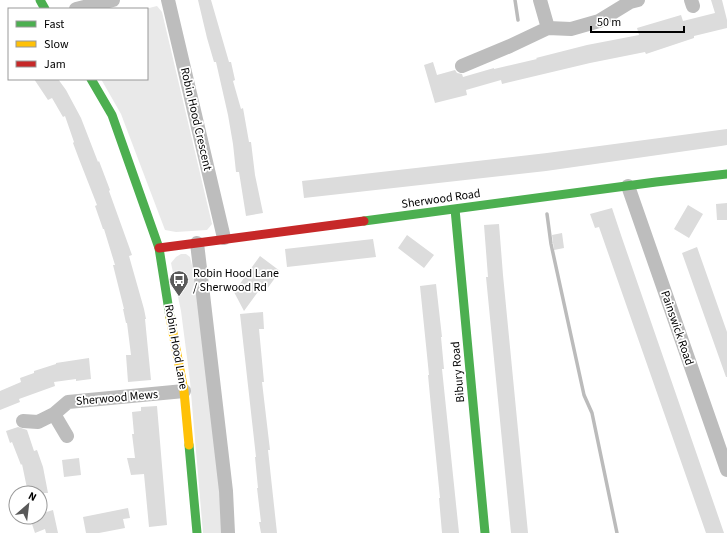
<svg xmlns="http://www.w3.org/2000/svg" width="727" height="533" viewBox="0 0 727 533" font-family="'Source Sans 3',sans-serif">
  <style>
    .green { fill: #e9e9e9 }
    .lines { fill: none; stroke-linecap: round; stroke-linejoin: round }
    .stream { stroke: #bbb; stroke-width: 3.5 }
    .building { fill: #dcdcdc }
    .street { stroke: #bdbdbd; stroke-width: 14 }
    .fast { stroke: #4caf50; stroke-width: 9 }
    .slow { stroke: #ffc107; stroke-width: 9 }
    .jam { stroke: #c62828; stroke-width: 9 }
    .labels { text-anchor: middle; dominant-baseline: central; stroke-width: 3.5; stroke-linejoin: round; paint-order: stroke }
    .street-label { font-size: 12px; fill: #000; stroke: #fff }
    .poi-label { font-size: 12px; fill: #000; stroke: #fff; text-anchor: start }
  </style>
  <rect width="100%" height="100%" fill="#fff"/>
  <path class="green" d="M157,6l5,6 50,212 -5,6 -31,2 -11,-2 -44,-116 -20,-35h46v-70h-2z
    M181,254h5l4,3 10,42 11,89 12,145h-20l-13,-152 -9,-70 -10,-48 5,-6z"/>
  <g class="lines">
    <path class="stream" d="M515,0l3,20
      M547,214l4,30 33,151 8,18 25,120"/>
  </g>
  <path class="building" d="M198,0h13l18,62h2l4,18 -2,1 8,28 2,-1 6,34h2l4,33 8,38 -17,3 -7,-44h-3l-3,-28 -5,-29 -12,-53h-2l-7,-24z
    M711,0h11l5,20v8l-33,8v2l-48,16 -1,-2 -55,11 -88,21 -1,-4 -35,10 1,5 -32,8 -11,-38 9,-3 4,13 18,-5 2,3 5,1 1,3 31,-9v1l43,-10 -1,-1 51,-13 52,-10 -2,-7 44,-13 2,6 32,-8z
    M34,79h24l8,11 15,28 17,44 1,-1 11,29 -1,1 23,64 -3,1 15,53 2,10h-1l6,61 -23,2 -2,-27h5l-4,-32h-1l-3,-14h1l-11,-44h2l-11,-36h-1l-8,-23 2,-1 -18,-46 -6,-16 1,-1 -9,-26 -2,1 -11,-19 -4,2z
    M727,129v16l-6,1 -175,25 -242,27 -2,-17 245,-28z
    M727,203v17h-10l-1,-16z
    M688,205l15,9 -14,24 -15,-9z
    M612,208l10,30 102,295h-18l-107,-306 -4,1 -5,-14z
    M499,224l4,51 25,258h-17l-25,-256h2l-4,-52z
    M562,233l2,15 -10,2 -2,-15z
    M407,235l27,20 -10,13 -26,-20z
    M373,239l3,18 -89,10 -2,-18z
    M697,247l30,85v45h-1l-44,-124z
    M260,256l20,15 -13,18 -4,-4 -19,26 -10,-19z
    M436,284l6,53h-1l3,32h-2l17,164h-17l-3,-35h1l-9,-91 -3,-32h1l-9,-89z
    M263,312l1,17h-5l5,53h-2l8,68h-2l9,83h-16l-2,-11h2l-4,-34h1l-3,-31h1l-16,-143z
    M89,358l2,21 -15,2v-2l-22,3 1,4 -36,13 1,3 -20,8v-19l21,-9 -1,-4 14,-5v-2l22,-7v-1z
    M157,406l10,119 -18,2 -5,-53 -13,1 -4,-17h8l-3,-24h2l-2,-22 9,-1v-4z
    M18,427l9,3 7,21 3,-1 6,17 5,26h-20l-6,-29 -1,1 -9,-23 -2,1 -4,-12z
    M79,458l2,17 -17,2 -2,-17z
    M128,508l2,10 -7,1 2,9 -26,5h-13l-3,-16z
    M53,510l5,23h-12l-1,-4 -10,4 -5,-15 10,-1v-3z"/>
  <g class="lines">
    <path class="street" d="M168,0l56,238
      M540,0l8,28
      M691,0l2,6
      M76,9l37,-9
      M462,66l48,-20 38,-18 23,1 28,-8 31,-19 8,-2
      M628,186l99,284
      M197,243l29,248 2,42
      M54,414l13,22
      M23,421l15,1 16,-8 14,-12 116,-11"/>
    <path class="fast" d="M40,0l5,9
      M91,79l21,36 47,133 11,69
      M455,209l30,324
      M364,221l292,-39 71,-8
      M189,445l8,88"/>
    <path class="slow" d="M170,317l14,74 5,54"/>
    <path class="jam" d="M159,248l205,-27"/>
  </g>
  <defs>
    <symbol id="bus-pin" viewBox="-11 -11 22 30"><path d="M0 17L-7.5 6A9.5 9.5 0 1 1 7.5 6Z" fill="#595959" stroke="#fff"/><path d="M-5-6H5V4H4V6H2V4H-2V6H-4V4H-5ZM-3.5-4V0h7V-4ZM-3.5 1.2v1.5H-2V1.2ZM2 1.2v1.5H3.5V1.2Z" fill="#fff"/></symbol>
  </defs>
  <g fill-rule="evenodd">
    <use href="#bus-pin" x="168" y="269" width="22" height="30"/>
  </g>
  <g class="labels">
    <g class="street-label">
      <text transform="translate(196 119) rotate(77)">Robin Hood Crescent</text>
      <text transform="translate(441 199) rotate(-8)">Sherwood Road</text>
      <text transform="translate(677 328) rotate(71)">Painswick Road</text>
      <text transform="translate(176 347) rotate(80)">Robin Hood Lane</text>
      <text transform="translate(458 372) rotate(-95)">Bibury Road</text>
      <text transform="translate(117 398) rotate(-5)">Sherwood Mews</text>
    </g>
    <g class="poi-label">
      <text x="193" y="273">Robin Hood Lane<tspan x="193" dy="14">/ Sherwood Rd</tspan></text>
    </g>
  </g>
  <rect x="8" y="8" width="140" height="72" fill="#ffffff" stroke="#999999"/>
  <rect x="16" y="21" width="20" height="6" fill="#4caf50" stroke="#999999"/>
  <text x="44" y="28" font-size="12" fill="#000000">Fast</text>
  <rect x="16" y="41" width="20" height="6" fill="#ffc107" stroke="#999999"/>
  <text x="44" y="48" font-size="12" fill="#000000">Slow</text>
  <rect x="16" y="61" width="20" height="6" fill="#c62828" stroke="#999999"/>
  <text x="44" y="68" font-size="12" fill="#000000">Jam</text>
  <g transform="translate(28 505) rotate(28)"><circle r="19" fill="#ffffff" stroke="#999999"/>
  <path d="M0-3L7 15L0 10L-7 15Z" fill="#595959"/>
  <text y="-6" font-size="11" font-weight="bold" text-anchor="middle" fill="#000000">N</text>
  </g>
  <path d="M591 26v6h93v-6" fill="none" stroke="#000000" stroke-width="2"/>
  <text x="597" y="26" font-size="12" fill="#000000" stroke="#ffffff" stroke-width="3" paint-order="stroke">50 m</text>
</svg>
